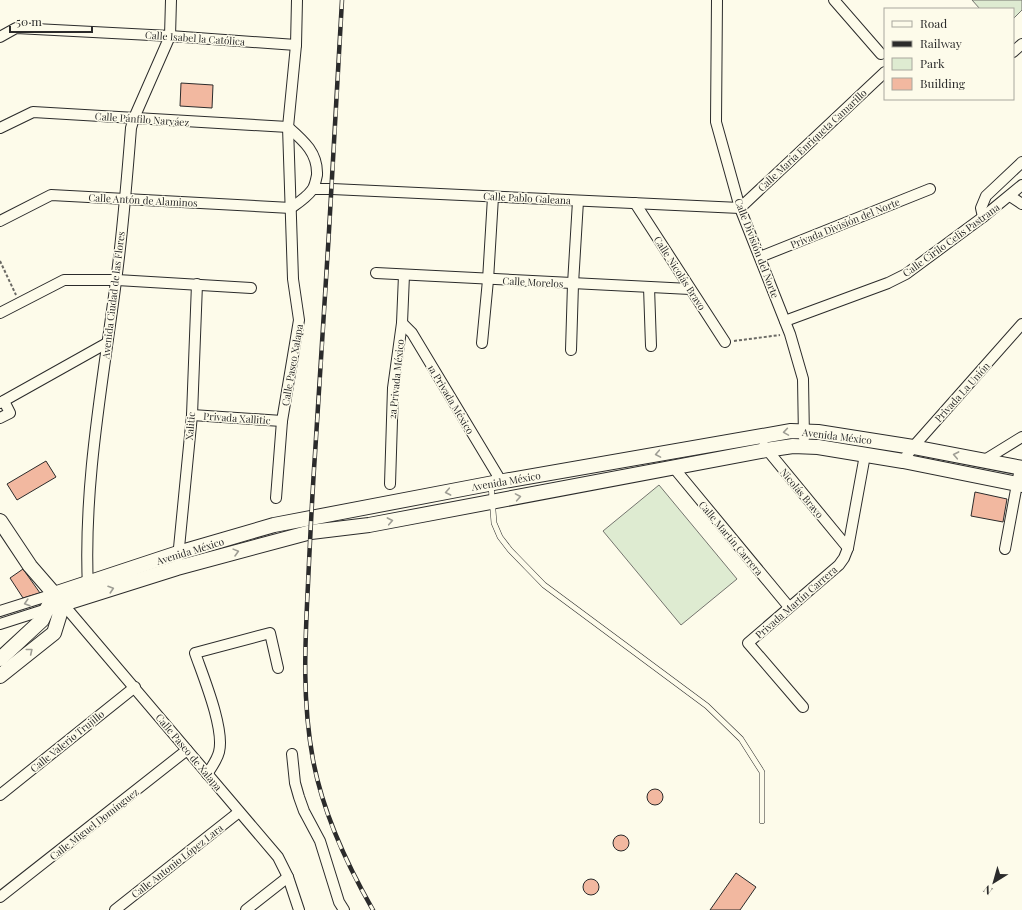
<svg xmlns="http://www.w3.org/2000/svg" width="1022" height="910" font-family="'Playfair Display',serif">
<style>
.green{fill:#deebd1;stroke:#74746e}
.building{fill:#f2b8a0;stroke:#2b2b2b}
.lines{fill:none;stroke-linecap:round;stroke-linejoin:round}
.lane-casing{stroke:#2b2b2b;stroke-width:6}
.street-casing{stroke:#2b2b2b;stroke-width:12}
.secondary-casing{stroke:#2b2b2b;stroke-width:16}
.path{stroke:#6a6964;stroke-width:2;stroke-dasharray:3 2;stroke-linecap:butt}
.lane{stroke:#fdfbea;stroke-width:5}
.street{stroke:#fdfbea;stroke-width:10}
.secondary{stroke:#fdfbea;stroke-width:14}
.rail-casing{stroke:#2b2b2b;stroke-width:4.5}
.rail{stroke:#fdfbea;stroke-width:3;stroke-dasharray:9;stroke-linecap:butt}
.oneway{stroke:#9e9d94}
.labels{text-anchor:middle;stroke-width:3;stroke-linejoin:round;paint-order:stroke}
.street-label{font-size:10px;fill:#2b2b2b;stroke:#fdfbea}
</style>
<rect width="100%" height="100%" fill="#fdfbea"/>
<!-- green -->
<g class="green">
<path d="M972,0h50v10l-9,9v-10h-33z"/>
<path d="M659,485l78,94 -56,46 -78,-94z"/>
</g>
<!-- building -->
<g class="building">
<path d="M181,83l32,2 -1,23 -32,-2z"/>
<path d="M46,461l10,16 -39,23 -10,-16z"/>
<path d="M975,492l32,7 -4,23 -32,-6z"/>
<path d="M23,569l17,24 -17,5 -13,-20z"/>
<circle cx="655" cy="797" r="8"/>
<circle cx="621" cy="843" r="8"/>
<path d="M736,873l20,14 -16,23h-30z"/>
<circle cx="591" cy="887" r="8"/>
</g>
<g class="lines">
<defs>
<path id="lane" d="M491,485l3,38 6,14 10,13 34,35 163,121 34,33 21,33v49"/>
<g id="street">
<path d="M717,0l-1,122 24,86 50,126 13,45 1,59"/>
<path d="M834,0l47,54"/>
<path d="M0,37l16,-9 154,8 126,9"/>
<path d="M1013,52l9,-8"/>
<path d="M0,128l33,-16 255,15c16,14 30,26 29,48 -1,5 -2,11 -5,15 -5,7 -14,13 -21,18l-240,-13 -51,26"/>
<path d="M313,189h19l408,19 145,-136"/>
<path d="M1010,196l12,8"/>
<path d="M635,203l90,139"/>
<path d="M983,217l-2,-9 5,-12 36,-34"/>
<path d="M760,257l170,-68"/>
<path d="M376,273l314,16"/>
<path d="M649,287l2,59"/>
<path d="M0,313l64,-33h53l134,8"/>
<path d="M785,321l103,-38 18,-9 77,-57 39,-32"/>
<path d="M402,323l10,10 86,143"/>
<path d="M482,343l6,-63 5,-83"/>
<path d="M571,350l2,-66 5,-83"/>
<path d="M0,403l107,-60"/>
<path d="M192,415l90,6"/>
<path d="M0,418l10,-5 -6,-12"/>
<path d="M764,446l84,102"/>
<path d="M903,461l10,-14 109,-123"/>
<path d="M983,461l39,-24"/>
<path d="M674,468l115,139"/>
<path d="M390,484l3,-96 9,-65 2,-48"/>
<path d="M276,498l6,-77 17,-101 -6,-41 -5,-152 8,-82 1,-45"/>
<path d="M1005,549l15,-81"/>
<path d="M178,558l14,-143 5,-131"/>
<path d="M88,588c-5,-103 15,-206 28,-307 7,-51 11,-102 15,-153l3,-10 36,-82 1,-36"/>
<path d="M63,604l215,253 10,20 11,33"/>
<path d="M0,611l54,-17"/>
<path d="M0,624l47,-15"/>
<path d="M803,707l-55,-64 91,-78 5,-7 4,-10 17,-93"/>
<path d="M292,754l3,29 4,14 5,14 16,30 19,61 5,8"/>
<path d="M207,774c5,-7 10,-14 12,-22 6,-23 -16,-76 -24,-99l75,-20 8,35"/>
<path d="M0,795l135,-108"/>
<path d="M0,897l187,-147"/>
<path d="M115,910l124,-98"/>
<path d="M246,910l42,-33"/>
</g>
<g id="secondary">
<path d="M0,521l30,45 33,38 -9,29 -54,43"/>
<path d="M47,609l130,-41 134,-36 58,-7 397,-75 27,-4 25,1 85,14 119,24"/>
<path d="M0,659l42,-39 12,-26 124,-41 96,-28 230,-44 287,-50 27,1 95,15 109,21"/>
</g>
</defs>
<!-- lane casing -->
<use href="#lane" class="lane-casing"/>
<!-- street casing -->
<use href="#street" class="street-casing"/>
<!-- secondary casing -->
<use href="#secondary" class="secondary-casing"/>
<!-- path -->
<g class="path">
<path d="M0,261l16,34"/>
<path d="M734,341l46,-6"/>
</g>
<!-- lane -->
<use href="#lane" class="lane"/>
<!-- street -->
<use href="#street" class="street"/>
<!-- secondary -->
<use href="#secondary" class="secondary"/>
<defs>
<path id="rail" d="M342,0c-8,151 -17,303 -27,454 -3,43 -5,87 -7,130 -3,60 -6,116 5,176 10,53 33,103 60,150"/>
</defs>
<!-- rail casing -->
<use href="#rail" class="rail-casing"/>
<!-- rail -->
<use href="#rail" class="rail"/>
</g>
<!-- one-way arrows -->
<defs><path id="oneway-chevron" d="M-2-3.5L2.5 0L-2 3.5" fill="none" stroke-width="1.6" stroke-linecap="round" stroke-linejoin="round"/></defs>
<g class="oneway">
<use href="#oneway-chevron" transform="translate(786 432) rotate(171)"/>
<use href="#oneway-chevron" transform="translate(658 454) rotate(170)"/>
<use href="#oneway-chevron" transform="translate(956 455) rotate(-169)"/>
<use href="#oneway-chevron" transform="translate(448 492) rotate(169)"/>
<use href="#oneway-chevron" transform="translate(518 497) rotate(-10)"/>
<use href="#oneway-chevron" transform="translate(390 521) rotate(-11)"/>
<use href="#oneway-chevron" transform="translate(236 552) rotate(-15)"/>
<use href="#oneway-chevron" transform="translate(111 589) rotate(-18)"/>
<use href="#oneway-chevron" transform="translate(27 603) rotate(163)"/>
<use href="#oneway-chevron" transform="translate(30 651) rotate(-39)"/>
</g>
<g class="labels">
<!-- street labels -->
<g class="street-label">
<text transform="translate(195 38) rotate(4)" y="4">Calle Isabel la Católica</text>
<text transform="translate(142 119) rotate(4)" y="4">Calle Pánfilo Narváez</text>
<text transform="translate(812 140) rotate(-43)" y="4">Calle María Enriqueta Camarillo</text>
<text transform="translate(527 198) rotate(3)" y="4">Calle Pablo Galeana</text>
<text transform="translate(143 200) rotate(3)" y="4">Calle Antón de Alaminos</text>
<text transform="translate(845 223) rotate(-22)" y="4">Privada División del Norte</text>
<text transform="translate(951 240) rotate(-36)" y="4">Calle Cirilo Celis Pastrana</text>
<text transform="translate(757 248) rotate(69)" y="4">Calle División del Norte</text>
<text transform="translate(680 273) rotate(57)" y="4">Calle Nicolás Bravo</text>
<text transform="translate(533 282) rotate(3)" y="4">Calle Morelos</text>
<text transform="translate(113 295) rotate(-83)" y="4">Avenida Ciudad de las Flores</text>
<text transform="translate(292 365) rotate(-80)" y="4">Calle Paseo Xalapa</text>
<text transform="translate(396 379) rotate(-84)" y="4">2a Privada México</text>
<text transform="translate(962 392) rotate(-48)" y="4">Privada La Unión</text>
<text transform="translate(451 399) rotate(59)" y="4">1a Privada México</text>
<text transform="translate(237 418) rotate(4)" y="4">Privada Xallitic</text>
<text transform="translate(190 426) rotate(-85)" y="4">Xalitic</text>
<text transform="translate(837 436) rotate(7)" y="4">Avenida México</text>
<text transform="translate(506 481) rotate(-10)" y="4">Avenida México</text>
<text transform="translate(802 493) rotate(50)" y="4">Nicolás Bravo</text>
<text transform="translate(731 538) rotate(50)" y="4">Calle Martín Carrera</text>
<text transform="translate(190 551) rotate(-17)" y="4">Avenida México</text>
<text transform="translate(796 602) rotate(-41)" y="4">Privada Martín Carrera</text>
<text transform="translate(67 741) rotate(-39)" y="4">Calle Valerio Trujillo</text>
<text transform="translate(189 752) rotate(50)" y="4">Calle Paseo de Xalapa</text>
<text transform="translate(94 824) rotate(-38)" y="4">Calle Miguel Domínguez</text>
<text transform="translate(177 861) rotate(-38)" y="4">Calle Antonio López Lara</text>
</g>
</g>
<!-- legend -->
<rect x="884" y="8" width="130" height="92" fill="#fdfbea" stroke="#a9a89e"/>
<rect x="892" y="21" width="20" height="6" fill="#fdfbea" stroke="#a9a89e"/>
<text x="920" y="28" font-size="12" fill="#2b2b2b">Road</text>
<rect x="892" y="41" width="20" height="6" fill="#2b2b2b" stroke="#a9a89e"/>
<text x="920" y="48" font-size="12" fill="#2b2b2b">Railway</text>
<rect x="892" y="58" width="20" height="12" fill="#deebd1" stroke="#a9a89e"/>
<text x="920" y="68" font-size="12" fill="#2b2b2b">Park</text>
<rect x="892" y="78" width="20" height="12" fill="#f2b8a0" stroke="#a9a89e"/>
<text x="920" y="88" font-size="12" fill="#2b2b2b">Building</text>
<!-- north arrow -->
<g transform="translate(994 882) rotate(217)" stroke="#fdfbea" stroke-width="3" paint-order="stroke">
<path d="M0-3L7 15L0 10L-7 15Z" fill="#2b2b2b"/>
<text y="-6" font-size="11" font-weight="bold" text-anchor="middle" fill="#2b2b2b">N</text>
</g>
<!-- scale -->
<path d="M10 26v6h82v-6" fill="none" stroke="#2b2b2b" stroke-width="2"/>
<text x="16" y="26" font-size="12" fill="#2b2b2b" stroke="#fdfbea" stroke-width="3" paint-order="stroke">50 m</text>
</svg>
